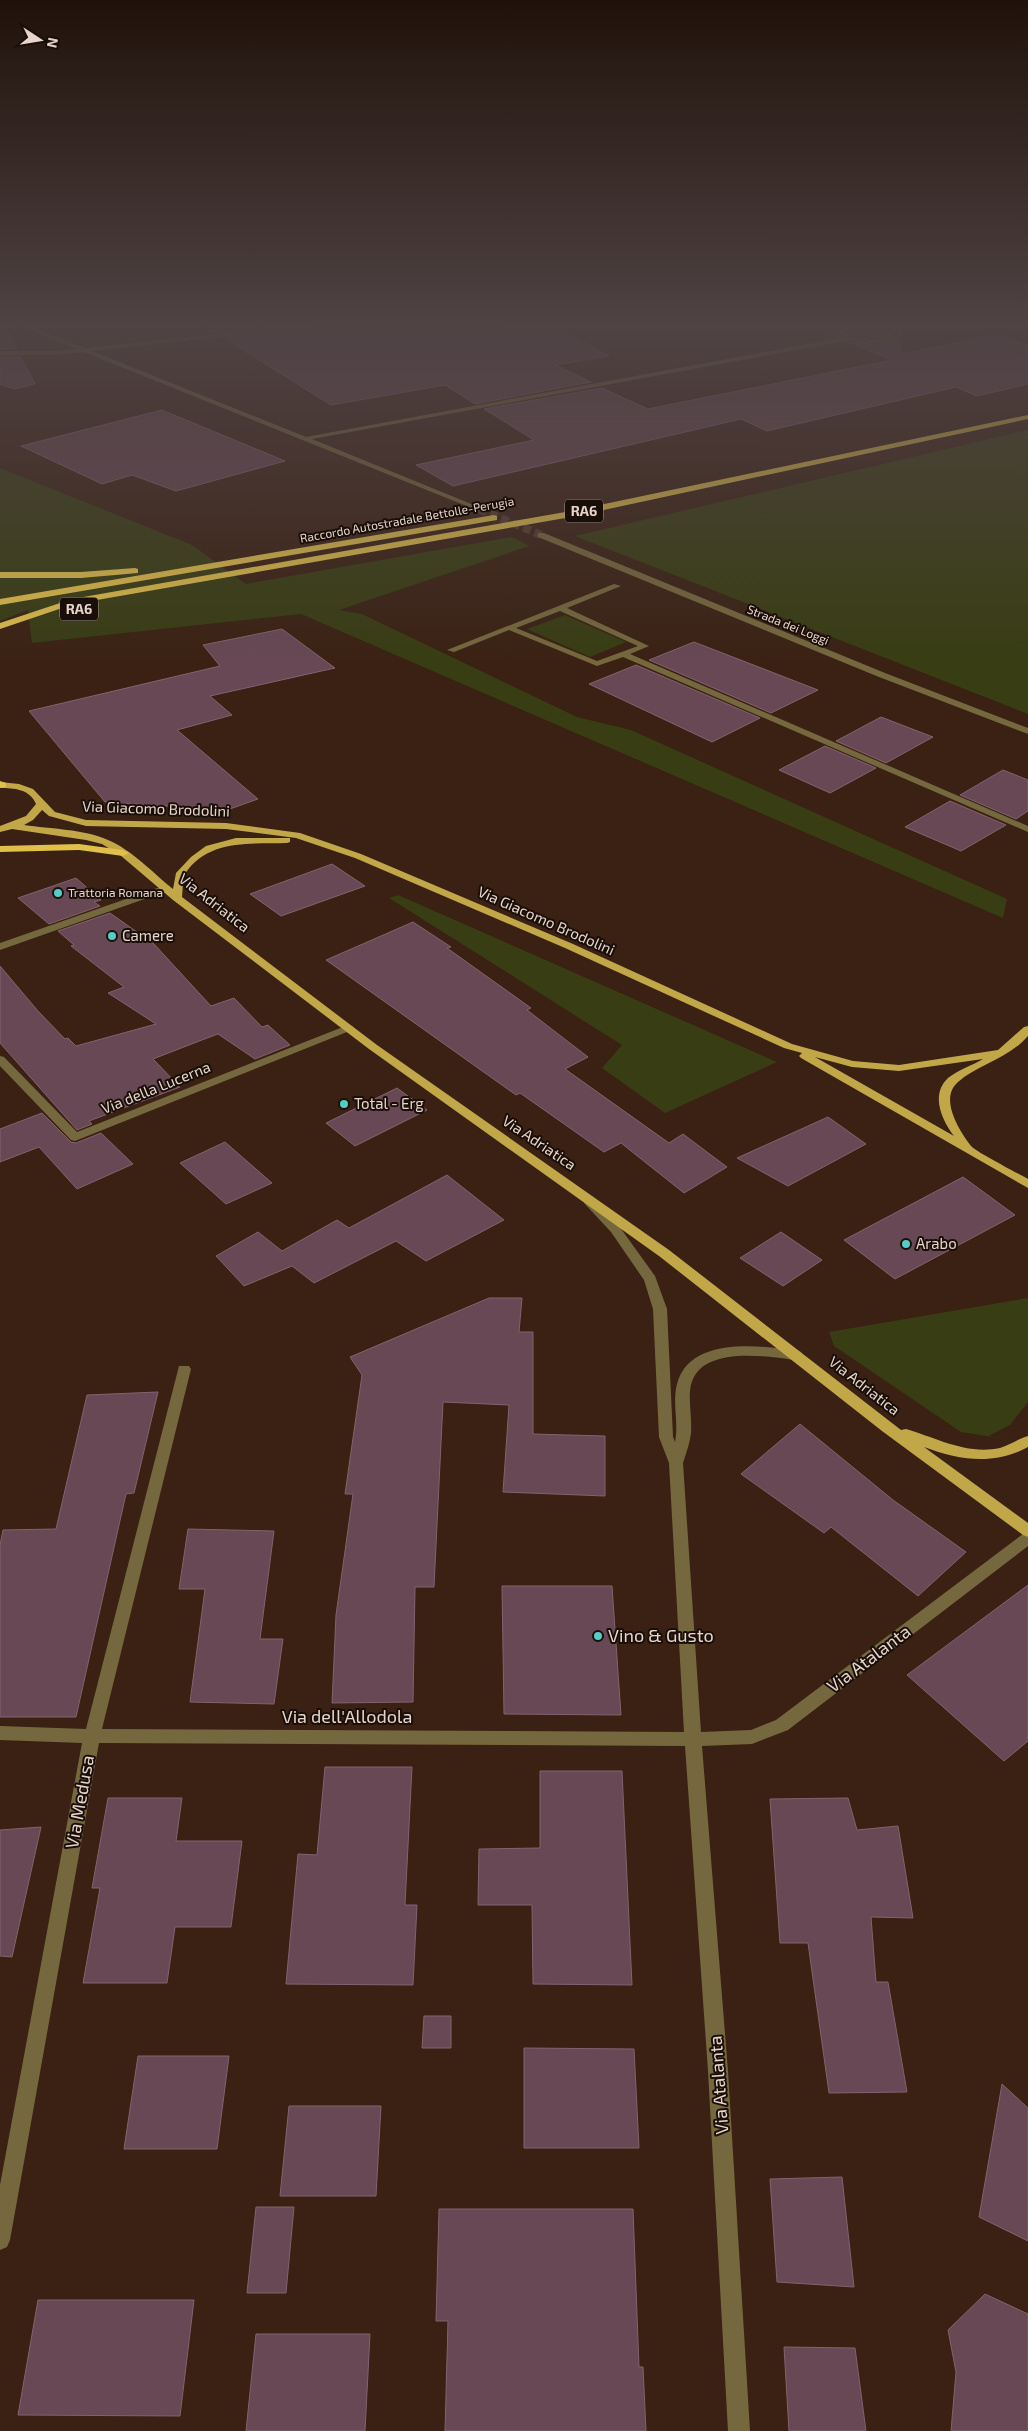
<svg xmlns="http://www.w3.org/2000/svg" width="1028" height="2431" font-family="'Exo 2',sans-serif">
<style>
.green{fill:#383d13}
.building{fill:#674854;stroke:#83626e}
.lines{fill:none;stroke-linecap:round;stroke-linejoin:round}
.minor-tunnel{stroke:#543c2f;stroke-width:8;stroke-dasharray:8 4;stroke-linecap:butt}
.minor{fill:#75683e;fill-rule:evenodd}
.major{fill:#c2a749;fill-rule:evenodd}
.highway{fill:#e0c04b;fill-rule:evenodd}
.poi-dot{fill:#54cdc6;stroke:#190e08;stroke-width:2}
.labels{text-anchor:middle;stroke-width:4;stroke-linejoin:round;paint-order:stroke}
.far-street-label{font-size:12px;fill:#e7d5cc;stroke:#190e08}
.far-poi-label{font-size:12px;fill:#e7d5cc;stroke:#190e08;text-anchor:start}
.shield{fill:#190e08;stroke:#a99991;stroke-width:1}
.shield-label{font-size:14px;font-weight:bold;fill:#e7d5cc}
.street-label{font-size:15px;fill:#e7d5cc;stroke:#190e08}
.poi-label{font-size:15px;fill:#e7d5cc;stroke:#190e08;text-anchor:start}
.near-poi-label{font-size:18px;fill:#e7d5cc;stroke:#190e08;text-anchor:start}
.near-street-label{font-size:18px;fill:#e7d5cc;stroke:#190e08}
</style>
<rect width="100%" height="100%" fill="#3a2113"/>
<!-- green -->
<g class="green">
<path d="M1028,430v284l-453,-178z"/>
<path d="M0,468l192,77 54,39 266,-47 17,9 -190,64 23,4 215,103 54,13 376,169 -4,19 -702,-304 -269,29 -4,-33 -28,11z"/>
<path d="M565,615l61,27 -36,15 -63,-28z"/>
<path d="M398,895l379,167 -112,51 -63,-45 20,-23 -233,-147z"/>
<path d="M1028,1298v104l-18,23 -21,11 29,5 -57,-9 -127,-86 -5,-14z"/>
</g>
<!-- building -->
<g class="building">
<path d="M0,323h4l13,26h-17z"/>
<path d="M200,323h99l-85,9z"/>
<path d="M344,323h203l62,33 -54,9 36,17 -116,22 -30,-19 -114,20 -107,-67z"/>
<path d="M805,323h44l-10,7 -1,3 3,3 -5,1z"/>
<path d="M862,328l25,2 7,3 -7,4h-15l-24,-6z"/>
<path d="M997,335l31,11v38l-51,12 -21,-9 -189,44 -26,-12 -288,67 -37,-21 118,-25 -50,-31 118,-21 46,21 244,-49 -43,-18 30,3 20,-5 2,14z"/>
<path d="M0,357h21l14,27 -21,5 -14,-5z"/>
<path d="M162,410l123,51 -109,30 -44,-16 -30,9 -81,-38z"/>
<path d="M282,629l53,39 -125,28 22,19 -55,15 81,69 -31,11 -122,-8 -76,-91 191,-45 -17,-21z"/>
<path d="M694,642l124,48 -47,23 -122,-53z"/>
<path d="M636,665l124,53 -48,24 -123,-58z"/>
<path d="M881,717l52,20 -47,26 -50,-22z"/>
<path d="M825,746l51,22 -46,25 -51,-23z"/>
<path d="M1003,770l25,10v31l-12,8 -56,-24z"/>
<path d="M950,801l56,24 -45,26 -56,-24z"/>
<path d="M332,864l33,22 -84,30 -31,-22z"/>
<path d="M76,878l25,22 -7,2 6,4 -51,18 -31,-26z"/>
<path d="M110,913l44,31 57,62 23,-8 28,29 6,-2 22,20 -35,14 -37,-25 -16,6 -49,19 27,28 -91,34 3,3 -15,6 -77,-87v-77l38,45 27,28 3,-1 8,8 80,-22 -48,-31 16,-6 -53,-41 3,-1 -16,-14z"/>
<path d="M413,922l38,25 -4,1 84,60 -4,2 61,47 -23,12 104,74 14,-9 44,33 -43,26 -63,-50 -17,9 -84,-59 -4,2 -190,-135z"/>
<path d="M397,1088l30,22 -72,36 -29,-23z"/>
<path d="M42,1113l29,29 5,1 25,-10 32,31 -56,25 -38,-42 -39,15v-33z"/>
<path d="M828,1117l38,27 -78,42 -51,-28z"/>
<path d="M225,1142l47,41 -46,21 -46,-41z"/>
<path d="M447,1175l57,45 -78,41 -30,-20 -82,42 -22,-17 -48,20 -28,-30 42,-24 24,19 55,-31 12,8z"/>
<path d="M963,1177l52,38 -120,64 -51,-39z"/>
<path d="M781,1232l41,28 -39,26 -43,-28z"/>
<path d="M489,1298h33l-3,34h14v102l72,2v60l-102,-4 6,-87 -66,-3 -9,185h-19l-2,115 -81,1 4,-88 17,-121h-8l17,-119 -12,-18z"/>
<path d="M158,1392l-24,101 -8,1 -50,223h-76v-172l3,-15 53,-1 31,-134z"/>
<path d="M800,1424l93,76 73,52 -48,44 -87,-69 -7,6 -83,-59z"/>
<path d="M188,1529l86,2 -14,108h23l-9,65 -84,-2 15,-113h-26z"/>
<path d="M1028,1585v156l-24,20 -97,-86z"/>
<path d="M502,1586h110l9,129 -117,-1z"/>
<path d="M325,1767h87l-7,138h12l-4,80 -127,-1 12,-130 19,1z"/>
<path d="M540,1771h82l10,214 -99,-1 -1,-79h-54l1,-56 61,-1z"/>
<path d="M108,1798h74l-6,43h66l-11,86h-56l-8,56h-84l17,-95h-8z"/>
<path d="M848,1798l9,32 41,-4 15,92 -42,-1 5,65h12l19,110 -78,1 -21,-150h-28l-10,-144z"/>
<path d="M41,1827l-29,130 -12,-1v-126z"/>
<path d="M424,2016h27v32h-29z"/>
<path d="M524,2048l110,1 5,99h-115z"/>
<path d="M138,2056h91l-12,93h-93z"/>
<path d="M1002,2084l26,24v133l-49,-24z"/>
<path d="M289,2106h92l-5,90h-96z"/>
<path d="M842,2177l12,110 -77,-5 -7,-103z"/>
<path d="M256,2207h38l-8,86h-39z"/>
<path d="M439,2209h194l6,158h4l3,64h-201l3,-110h-12z"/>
<path d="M985,2294l43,20v117h-77l5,-59 -8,-42z"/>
<path d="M38,2300h156l-14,116 -162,-1z"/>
<path d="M256,2334h114l-5,97h-119z"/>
<path d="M784,2347l71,1 11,83h-77z"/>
</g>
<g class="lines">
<!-- minor-tunnel -->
<path class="minor-tunnel" d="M479,509l62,26"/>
<!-- minor -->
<g class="minor">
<path d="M12,323h9l65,25 234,-25h22l-250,28 214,86 540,-100 -6,-4v-2c14,-15 49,-10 64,2 -11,14 -37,11 -53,7l-539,99 169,69v2l-2,1 -395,-159 -29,3h-55v-4h55l22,-2zM862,326l25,2 11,5c-9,11 -42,6 -53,-1l4,-4z"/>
<path d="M538,533h6l341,140 143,55v6l-149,-57 -341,-140z"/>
<path d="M614,584l7,2 -54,22 82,38 -19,8 398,172v6l-405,-175 -26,9 -88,-36 -55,22 -7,-2zM560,611l78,35 -41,15 -81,-33z"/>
<path d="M166,885l4,1v4l-170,60v-7z"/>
<path d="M348,1025l4,1 2,2 -2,2 -277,111 -4,-1 -71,-74v-10l4,1 73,75z"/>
<path d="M590,1199l4,1 25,26 36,50 12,33 6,128 2,5c4,-19 -3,-39 2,-58 13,-48 82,-38 119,-34l5,2 2,3 -2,3 -5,2c-31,-4 -102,-16 -106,31 -1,14 2,28 1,42 -1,10 -5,20 -8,30l18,269 50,-2 25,-10 247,-186 5,-2v14l-240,184 -36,14 -50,2 26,325 22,360h-22l-20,-360 -23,-325 -586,-3 -89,497 -3,7 -7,3v-65l82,-442 -82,-3v-14l86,3 93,-363h10l2,3 -89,360 582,3 -15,-269 -10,-26 -6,-128 -9,-29 -33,-48 -27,-29z"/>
</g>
<!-- major -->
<path class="major" d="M0,782l19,2 14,5 22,23 31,8 140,3 74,10 61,21 212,90 219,100 61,17 46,4 99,-15 26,-23 4,-1v10c-20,23 -49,28 -70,46 -20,17 3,51 13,64 4,5 48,28 57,33v9l-227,-130 -2,-2 3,-3 -18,-5 -219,-100 -210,-90 -59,-20 -70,-9 -140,-3 -37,-10 -7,-6 -9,10 -9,5c27,4 59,4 84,15 24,10 45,33 65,49l3,-16 15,-16 15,-11 30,-8h54v4l-3,1c-36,1 -80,-4 -102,31 -3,6 -2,17 -3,23l195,148 292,205 232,180 5,-1c31,9 60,26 94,19 10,-3 18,-9 28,-12v11c-34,19 -69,13 -104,0l104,76v14l-5,-2 -141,-104 -223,-175 -290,-207 -196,-149 -53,-45 -18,-11 -16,-4 -74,-11 -12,3v-6l26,-10 10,-12c-6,-15 -22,-16 -36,-16zM815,1057l37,10 47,4 84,-12c-10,6 -25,11 -35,19 -18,17 -6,42 6,58z"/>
<!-- highway -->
<g class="highway">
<path d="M1028,415v4l-457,98 -497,87 -74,25v-6l72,-24 499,-88z"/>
<path d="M494,515l3,1v4l-497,85v-6z"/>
<path d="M135,568l3,1v4l-57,5h-81v-6h81z"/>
<path d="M0,781l6,2v4l-6,1z"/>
<path d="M79,844l44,6 6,3 -6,3 -44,-6 -79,2v-6z"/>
</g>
</g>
<!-- sky -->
<linearGradient id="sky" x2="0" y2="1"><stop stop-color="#20120a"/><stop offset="0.49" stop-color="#4f4344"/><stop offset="1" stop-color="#4f4344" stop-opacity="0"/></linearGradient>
<rect width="1028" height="664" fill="url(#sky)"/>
<!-- markers -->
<g class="poi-dot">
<circle cx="58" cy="893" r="5"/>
<circle cx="112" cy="936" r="5"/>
<circle cx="344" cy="1104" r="5"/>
<circle cx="906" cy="1244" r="5"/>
<circle cx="598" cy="1636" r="5"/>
</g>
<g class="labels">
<!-- far-street labels -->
<g class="far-street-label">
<text transform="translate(407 520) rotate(-10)" y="4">Raccordo Autostradale Bettolle-Perugia</text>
<text transform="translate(788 625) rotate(22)" y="4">Strada dei Loggi</text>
</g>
<!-- far-poi labels -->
<g class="far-poi-label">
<text x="68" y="897">Trattoria Romana</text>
</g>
<!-- shield labels -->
<g class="shield">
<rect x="565" y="499.5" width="38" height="23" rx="4"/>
<rect x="60" y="597.5" width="38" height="23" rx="4"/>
</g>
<g class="shield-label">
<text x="584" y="516">RA6</text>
<text x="79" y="614">RA6</text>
</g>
<!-- street labels -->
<g class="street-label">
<text transform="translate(156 809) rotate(2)" y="5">Via Giacomo Brodolini</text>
<text transform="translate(214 903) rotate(38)" y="5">Via Adriatica</text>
<text transform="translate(546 921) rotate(24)" y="5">Via Giacomo Brodolini</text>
<text transform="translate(156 1088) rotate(-22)" y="5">Via della Lucerna</text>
<text transform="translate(539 1143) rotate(34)" y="5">Via Adriatica</text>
<text transform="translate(864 1386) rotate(38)" y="5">Via Adriatica</text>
</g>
<!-- poi labels -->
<g class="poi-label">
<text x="122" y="941">Camere</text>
<text x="354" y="1109">Total - Erg</text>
<text x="916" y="1249">Arabo</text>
</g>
<!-- near-poi labels -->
<g class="near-poi-label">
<text x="608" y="1642">Vino &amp; Gusto</text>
</g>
<!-- near-street labels -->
<g class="near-street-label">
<text transform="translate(869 1659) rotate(-37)" y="6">Via Atalanta</text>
<text x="347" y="1723">Via dell'Allodola</text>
<text transform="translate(80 1802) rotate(-80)" y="6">Via Medusa</text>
<text transform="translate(719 2085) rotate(-94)" y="6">Via Atalanta</text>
</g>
</g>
<!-- north arrow -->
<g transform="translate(40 40) rotate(102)" stroke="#190e08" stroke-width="4" paint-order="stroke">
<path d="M0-4L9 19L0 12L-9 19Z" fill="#e7d5cc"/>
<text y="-8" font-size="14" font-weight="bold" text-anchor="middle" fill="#e7d5cc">N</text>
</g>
</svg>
